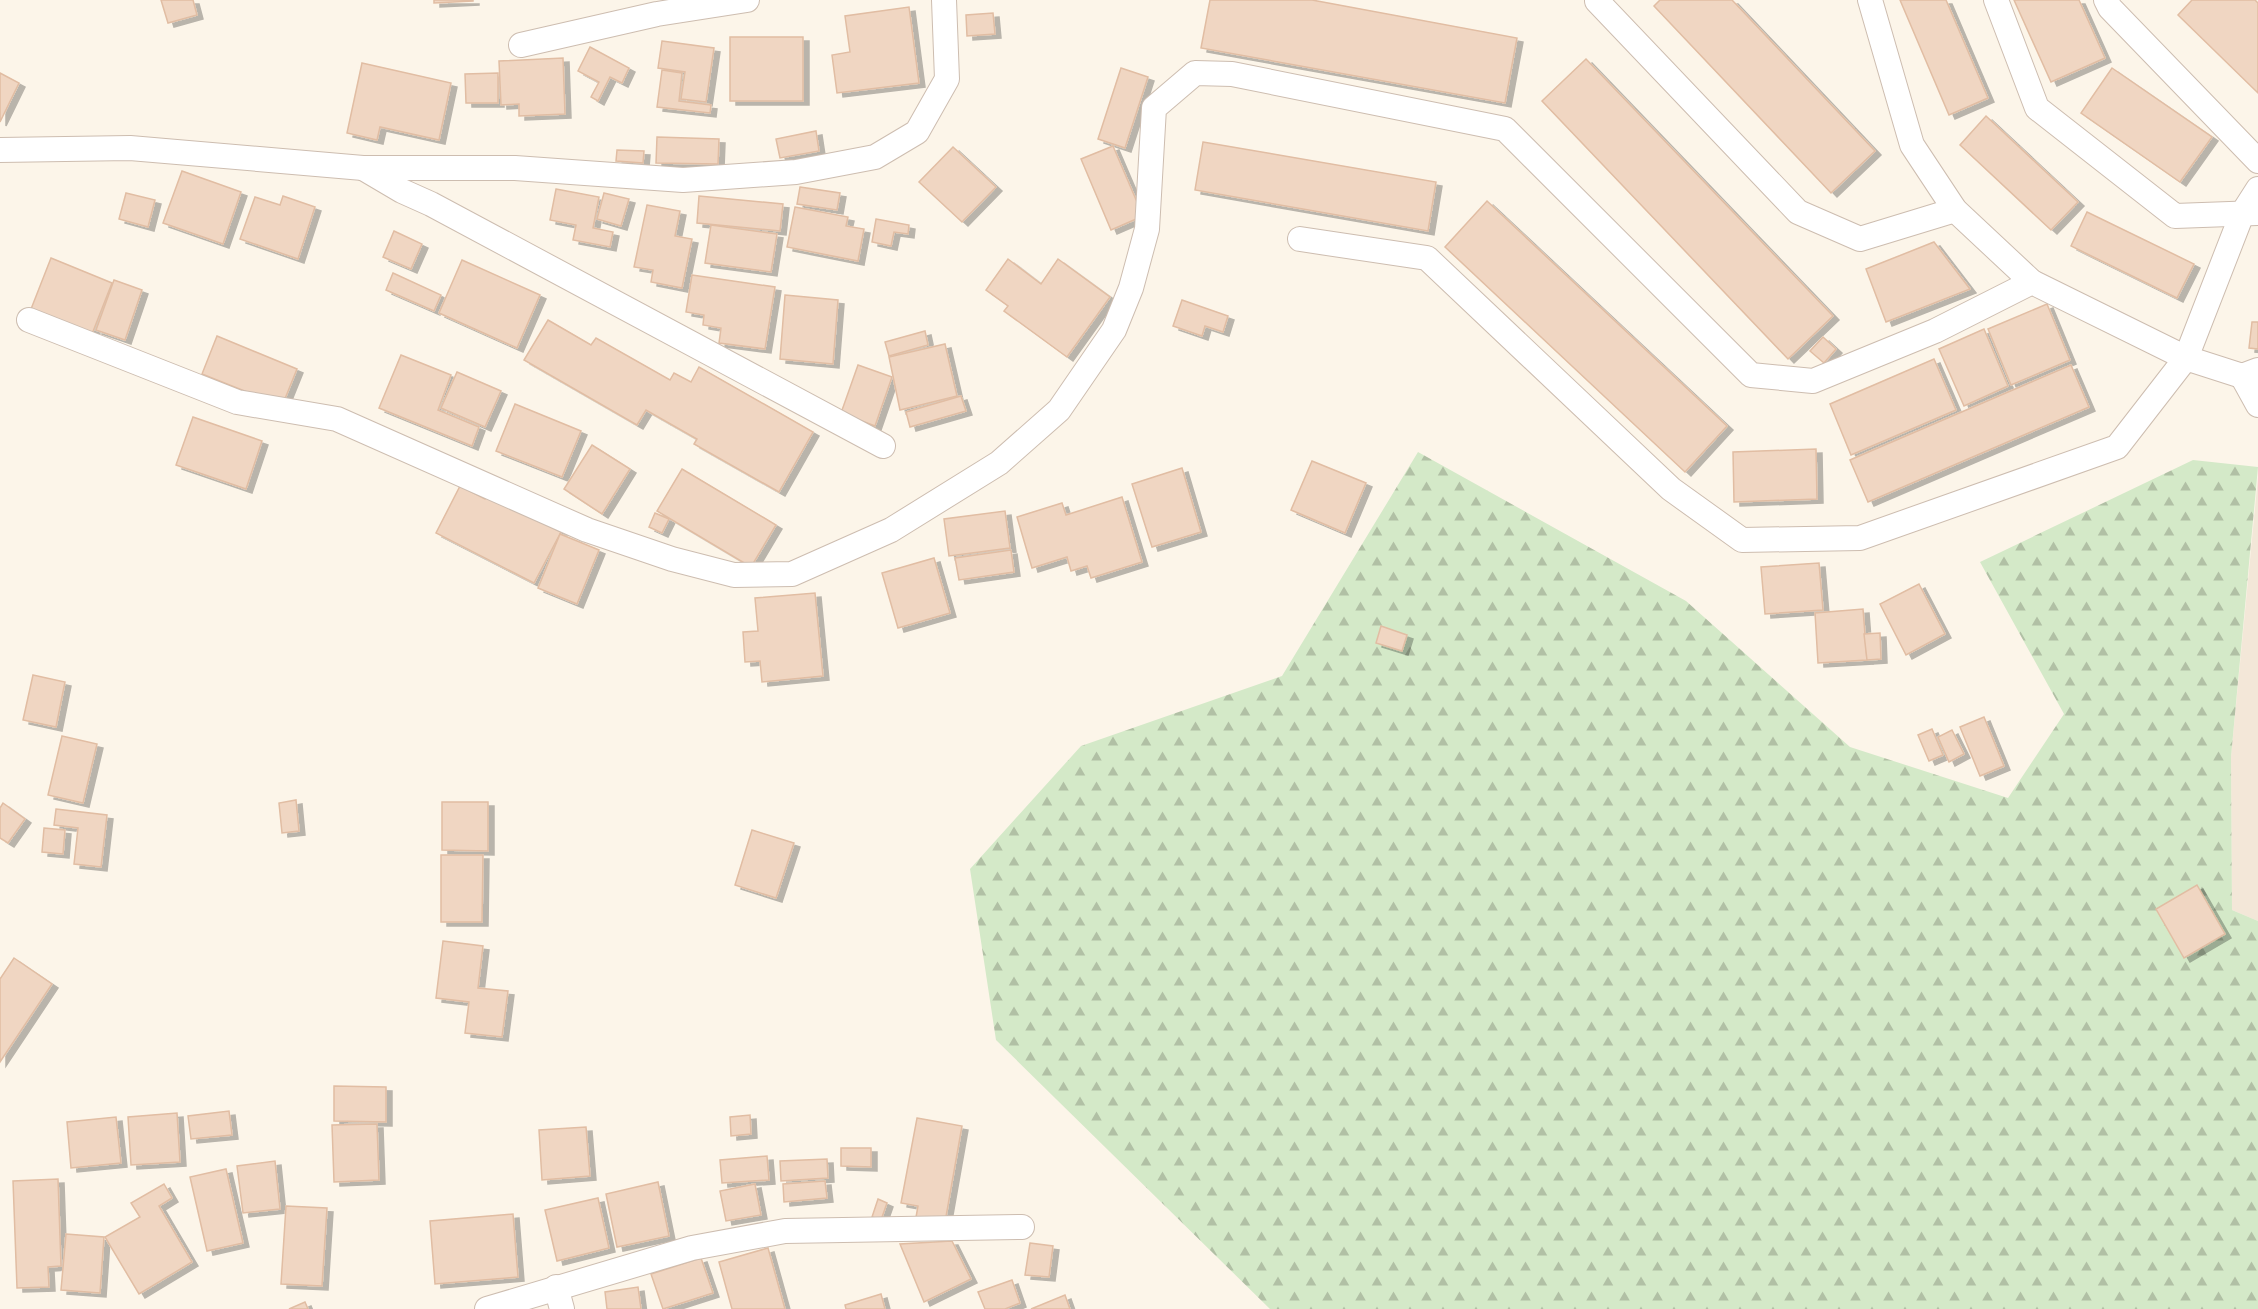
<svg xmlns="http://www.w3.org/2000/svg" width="2258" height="1309" font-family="'DejaVu Sans',sans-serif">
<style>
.residential{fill:#f3e7d8}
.forest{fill:url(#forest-firs)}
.building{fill:#f0d6c2;stroke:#e1bda3;stroke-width:1.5;filter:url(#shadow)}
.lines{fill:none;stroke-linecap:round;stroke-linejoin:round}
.street-casing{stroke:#cdbdb0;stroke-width:26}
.street{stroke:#fff;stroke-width:24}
</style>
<defs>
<pattern id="forest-firs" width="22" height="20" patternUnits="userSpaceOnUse" patternTransform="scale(1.5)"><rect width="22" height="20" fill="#d4e9c8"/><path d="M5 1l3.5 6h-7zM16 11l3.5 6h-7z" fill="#b1c0a5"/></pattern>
<filter id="shadow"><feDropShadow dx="6" dy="4" stdDeviation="0" flood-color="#0004"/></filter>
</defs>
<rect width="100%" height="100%" fill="#fcf5e9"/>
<!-- residential -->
<path class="residential" d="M2258,477v444l-26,-11 -1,-153z"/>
<!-- forest -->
<path class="forest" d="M1418,452l268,149 164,146 158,51 56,-84 -84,-152 213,-102 65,7 -27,290 1,153 26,11v388h-988l-274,-269 -26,-171 111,-123 201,-70z"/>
<!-- building -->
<g class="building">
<path d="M161,0h32l4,15 -29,8z"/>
<path d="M434,0h39v1l-39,2z"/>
<path d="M1210,0h102l205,38 -12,65 -304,-55z"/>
<path d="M1660,0h72l143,151 -44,42 -177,-187z"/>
<path d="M1900,0h46l42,98 -39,17z"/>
<path d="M2014,0h65l26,58 -54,24z"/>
<path d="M2192,0h63l3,3v90l-80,-78z"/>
<path d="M909,7l10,76 -82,10 -5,-38 18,-3 -5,-36z"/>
<path d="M993,13l2,21 -28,2 -1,-21z"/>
<rect x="730" y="37" width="73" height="64"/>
<path d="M662,41l52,7 -8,54 -25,-3 4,-27 -27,-4z"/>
<path d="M590,47l39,21 -7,15 -12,-6 -12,24 -7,-4 8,-15 -21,-11z"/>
<path d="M563,58l2,56 -46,2v-12l-18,1 -2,-44z"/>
<path d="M1586,59l247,257 -45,43 -246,-258z"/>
<path d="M362,63l89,20 -12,57 -59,-13 -3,13 -30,-7z"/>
<path d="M1121,68l27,9 -23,71 -27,-9z"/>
<path d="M2112,68l100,69 -32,45 -99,-69z"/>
<path d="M662,70l20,3 -3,28 32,4 -1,8 -53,-6z"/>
<path d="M0,73l19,10 -19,39z"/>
<path d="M498,73v30h-32l-1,-29z"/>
<path d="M1986,116l92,86 -27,28 -91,-85z"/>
<path d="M816,131l3,20 -39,7 -4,-19z"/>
<path d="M657,137l62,2 -1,25 -62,-1z"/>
<path d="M1203,142l233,40 -8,49 -233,-41z"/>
<path d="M1113,146l30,70 -32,14 -30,-71z"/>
<path d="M953,147l43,40 -34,35 -43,-40z"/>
<path d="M617,150l27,1 -1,12 -27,-2z"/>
<path d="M182,171l59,21 -18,52 -60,-21z"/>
<path d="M800,187l40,6 -3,17 -40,-6z"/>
<path d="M556,189l43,8 -6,31 20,4 -3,15 -37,-7 3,-15 -26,-5z"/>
<path d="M126,193l29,7 -7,27 -29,-8z"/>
<path d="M604,193l25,6 -8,27 -24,-7z"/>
<path d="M283,196l32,11 -17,52 -58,-20 15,-42 25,8z"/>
<path d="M699,196l84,8 -3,27 -83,-8z"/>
<path d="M1487,201l240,225 -42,46 -240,-225z"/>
<path d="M647,205l33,6 -5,25 17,3 -10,49 -31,-6 2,-12 -19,-3z"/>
<path d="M795,207l53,10 -2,9 18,3 -6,32 -71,-14z"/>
<path d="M2087,212l107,52 -17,34 -106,-52z"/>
<path d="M876,219l33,6 -1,9 -14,-2 -3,14 -19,-4z"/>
<path d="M711,225l66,9 -6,38 -66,-9z"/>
<path d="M394,231l28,13 -11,25 -28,-12z"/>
<path d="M1934,242l36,47 -84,33 -20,-53z"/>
<path d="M51,258l61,25 -20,51 -61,-25z"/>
<path d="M1008,259l33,25 17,-25 52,38 -43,60 -63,-46 4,-5 -22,-16z"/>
<path d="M462,260l78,35 -23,53 -78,-35z"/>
<path d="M393,273l48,22 -7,16 -48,-21z"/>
<path d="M692,275l83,12 -10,62 -46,-6 2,-15 -18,-3 1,-10 -18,-3z"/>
<path d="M114,280l28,10 -17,50 -29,-10z"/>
<path d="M785,295l53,5 -5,64 -53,-5z"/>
<path d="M1182,300l46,16 -5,16 -18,-6 -3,10 -29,-10z"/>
<path d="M2047,304l23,56 -59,25 -23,-56z"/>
<path d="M548,320l43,25 5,-7 74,42 4,-7 17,9 8,-15 114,65 -34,60 -85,-48 3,-5 -51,-29 -9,15 -113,-65z"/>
<path d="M2252,322h6v27l-9,-1z"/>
<path d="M1984,329l24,57 -44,20 -25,-57z"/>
<path d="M925,331l3,14 -39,11 -4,-14z"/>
<path d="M217,336l80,33 -15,37 -80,-32z"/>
<path d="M1823,337l13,12 -12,14 -14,-12z"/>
<path d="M945,344l12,52 -57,14 -11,-53z"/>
<path d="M401,355l50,20 -13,35 41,17 -7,19 -93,-38z"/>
<path d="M1934,359l22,51 -105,45 -21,-51z"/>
<path d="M858,365l34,12 -17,49 -34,-13z"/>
<path d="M2071,365l18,42 -221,95 -18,-42z"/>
<path d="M457,372l44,19 -16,36 -44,-19z"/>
<path d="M961,396l5,15 -56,16 -4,-15z"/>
<path d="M515,404l66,27 -19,46 -66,-26z"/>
<path d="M193,417l69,24 -16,48 -70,-24z"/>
<path d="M592,445l38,24 -28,45 -38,-25z"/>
<path d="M1816,449l1,50 -83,3 -1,-50z"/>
<path d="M1312,461l54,22 -21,50 -54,-23z"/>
<path d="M1182,468l19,64 -49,15 -20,-63z"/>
<path d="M682,469l94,56 -25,42 -94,-56z"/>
<path d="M460,486l25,13 2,-4 74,37 -27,51 -98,-50z"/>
<path d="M1122,497l20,65 -51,16 -4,-12 -16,5 -4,-14 -35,11 -15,-51 45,-14 4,12z"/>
<path d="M1005,511l5,37 -61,8 -5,-37z"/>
<path d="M655,513l14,6 -7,14 -13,-6z"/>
<path d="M560,534l39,16 -22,54 -39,-16z"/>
<path d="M1011,550l3,22 -55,8 -4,-22z"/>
<path d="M934,558l16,55 -52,15 -16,-55z"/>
<path d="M1819,563l4,47 -58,4 -4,-47z"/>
<path d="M1919,584l26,50 -39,21 -26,-51z"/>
<path d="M815,593l8,83 -61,6 -2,-21 -15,1 -2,-30 15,-1 -3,-33z"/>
<path d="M1863,609l4,51 -49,3 -3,-50z"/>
<path d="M1381,626l26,9 -5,16 -26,-8z"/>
<path d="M1880,633l1,26 -14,1 -3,-26z"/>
<path d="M33,675l32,7 -9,45 -33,-7z"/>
<path d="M1984,717l20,49 -24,10 -20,-49z"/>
<path d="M1932,729l11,26 -14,6 -11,-26z"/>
<path d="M1952,730l12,24 -15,8 -11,-25z"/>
<path d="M62,736l35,8 -14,59 -35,-8z"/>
<path d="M296,800l3,31 -17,2 -3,-30z"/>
<path d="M442,802h46v49l-46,-1z"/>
<path d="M3,803l22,16 -17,24 -8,-5v-30z"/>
<path d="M56,809l51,6 -6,52 -27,-3 4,-36 -24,-3z"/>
<path d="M44,828l21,2 -2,24 -21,-2z"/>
<path d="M752,830l42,13 -18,55 -41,-13z"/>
<path d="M441,855h42l-1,67h-41z"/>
<path d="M2197,885l28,49 -41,24 -28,-49z"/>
<path d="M443,941l40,5 -5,42 30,3 -6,46 -37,-4 4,-31 -33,-4z"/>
<path d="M14,958l38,26 -52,78v-83z"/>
<path d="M334,1086l52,1v35l-52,-1z"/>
<path d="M229,1111l3,24 -41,4 -3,-23z"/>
<path d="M177,1113l3,49 -49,3 -3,-48z"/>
<path d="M750,1115l1,19 -20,2 -1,-19z"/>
<path d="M116,1117l5,46 -50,5 -4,-46z"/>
<path d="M917,1118l45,8 -18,102 -29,-5 3,-17 -17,-3z"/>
<path d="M377,1124l2,56 -45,2 -2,-57z"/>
<path d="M586,1127l4,49 -48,4 -3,-50z"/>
<path d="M841,1148h30v19l-30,-1z"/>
<path d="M767,1156l2,24 -47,3 -2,-23z"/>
<path d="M827,1159l1,19 -47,3 -1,-20z"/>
<path d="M275,1161l5,48 -37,4 -6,-47z"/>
<path d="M226,1169l17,74 -36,8 -17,-74z"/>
<path d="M58,1179l3,87 -13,1 1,20 -32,1 -4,-107z"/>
<path d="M825,1181l2,17 -43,4 -1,-18z"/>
<path d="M658,1182l11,54 -52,11 -11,-53z"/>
<path d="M164,1184l8,14 -13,8 33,56 -53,32 -34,-57 35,-20 -9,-14z"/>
<path d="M755,1184l6,31 -35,6 -6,-30z"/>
<path d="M598,1198l11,50 -52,13 -12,-51z"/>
<path d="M878,1199l9,4 -6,17 -9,-3z"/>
<path d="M286,1206l41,2 -5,78 -41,-2z"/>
<path d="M513,1214l5,63 -83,7 -5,-63z"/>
<path d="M66,1234l38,3 -4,56 -39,-3z"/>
<path d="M952,1241l19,38 -47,23 -24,-58z"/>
<path d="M1030,1243l23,3 -4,31 -24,-2z"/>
<path d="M768,1248l17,61h-53l-13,-47z"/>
<path d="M701,1258l12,35 -50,16 -12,-35z"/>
<path d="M1012,1280l8,23 -15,6h-20l-7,-17z"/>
<path d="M638,1287l3,22h-34l-2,-17z"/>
<path d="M881,1294l4,15h-39l-1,-4z"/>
<path d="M1065,1295l5,14h-39z"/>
<path d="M305,1302l3,7h-19z"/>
</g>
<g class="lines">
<defs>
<g id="street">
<path d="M1870,0l42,145 43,65 77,72 154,76 56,-144 16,-25"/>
<path d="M1996,0l41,108 138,108 82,-3"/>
<path d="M2106,0l4,8 148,153"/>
<path d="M1597,1l201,211 62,27 95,-29"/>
<path d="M521,45l136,-31 90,-14"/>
<path d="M0,150l130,-2 233,20"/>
<path d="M1300,239l127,19 244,231 71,51 118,-2 257,-91 69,-89 56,18 16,-6"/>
<path d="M29,320l208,82 100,17 250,111 85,29 62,16 58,-1 99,-44 108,-67 60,-53 55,-80 17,-42 16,-59 7,-121 41,-35 37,1 273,55 246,246 62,6 122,-50 97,-49"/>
<path d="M2242,376l16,29"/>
<path d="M883,446l-452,-242 -29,-13 -39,-23h152l168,12 113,-8 79,-15 42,-25 30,-53 -3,-79"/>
<path d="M556,1287l6,22"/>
<path d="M487,1309l205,-61 93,-17 237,-4"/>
</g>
</defs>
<!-- street casing -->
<use href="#street" class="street-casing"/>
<!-- street -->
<use href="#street" class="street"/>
</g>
</svg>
